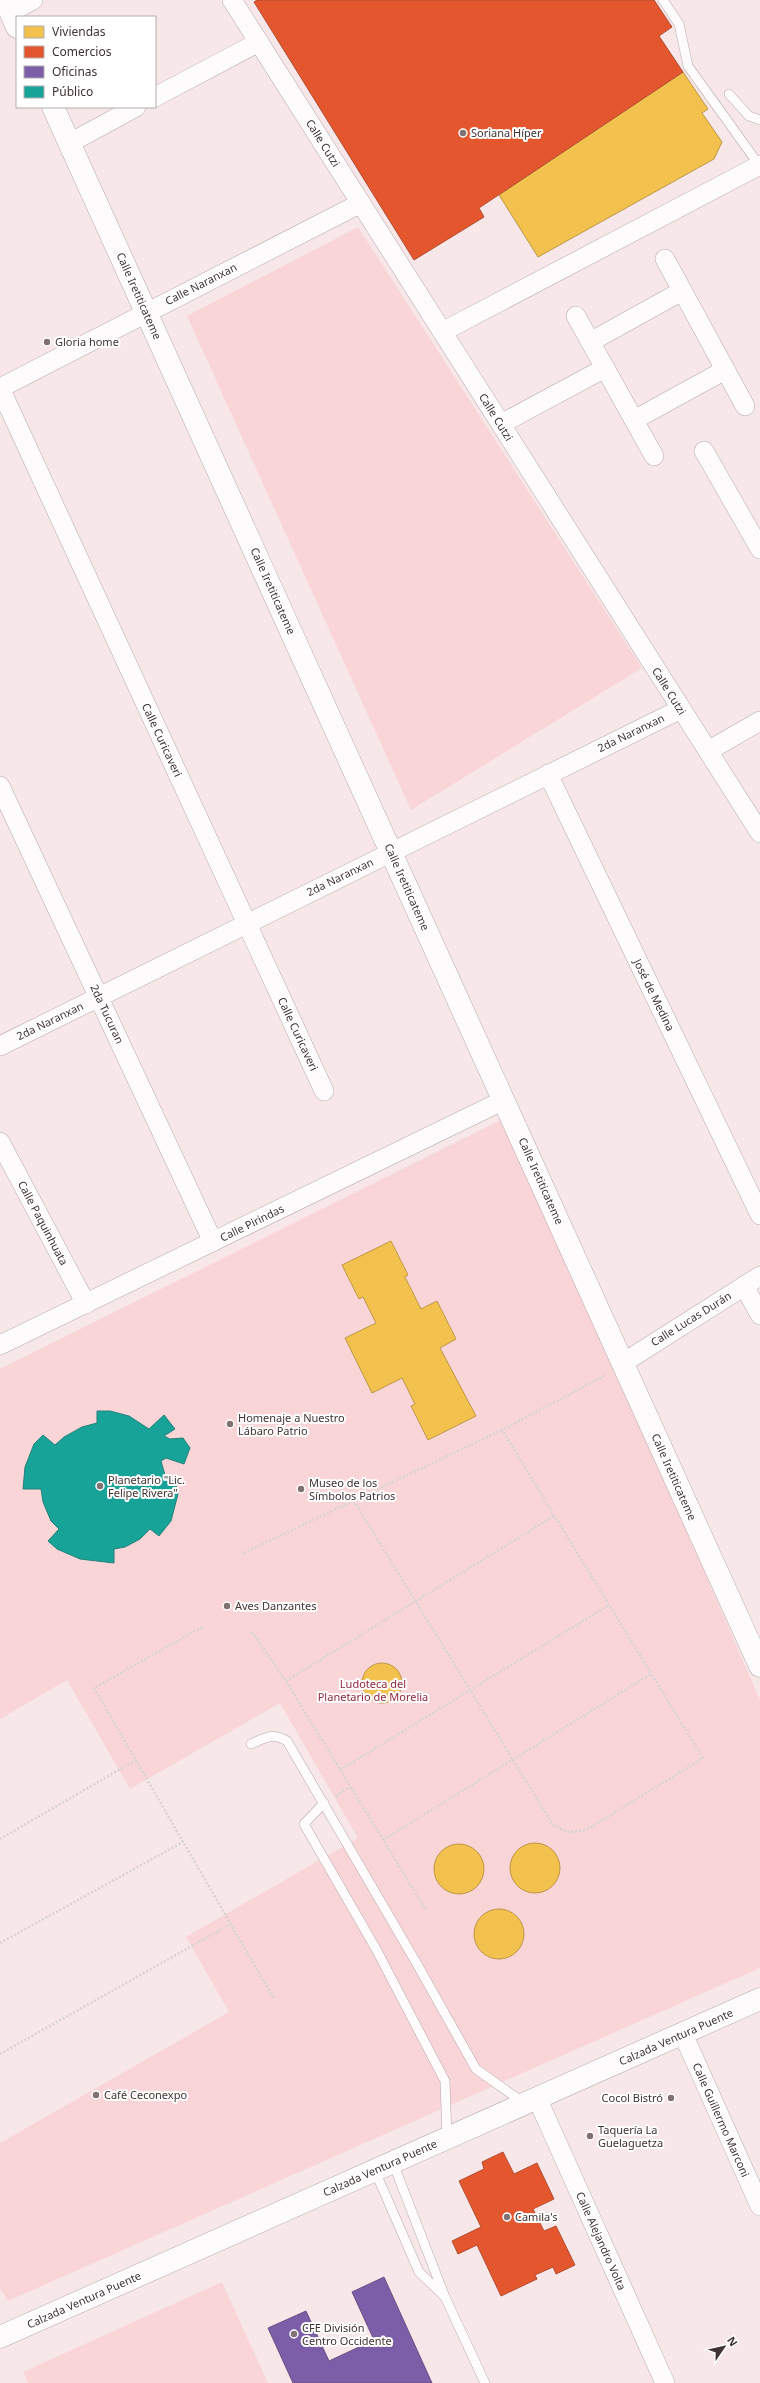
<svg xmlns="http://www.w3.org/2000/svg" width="760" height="2383" font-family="'Noto Sans',sans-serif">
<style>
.green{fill:#f9d5d8}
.homes{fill:#f2c14e;stroke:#bd9646}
.shops{fill:#e4572e;stroke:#b34c30}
.offices{fill:#7b5ea7;stroke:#6a5184}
.public{fill:#17a398;stroke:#24817a}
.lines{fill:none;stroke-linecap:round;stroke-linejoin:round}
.lane-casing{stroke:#b7aaab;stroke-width:10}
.street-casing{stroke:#b7aaab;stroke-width:20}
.secondary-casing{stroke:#b7aaab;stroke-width:23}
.path{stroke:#d8d3d4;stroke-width:2.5;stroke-dasharray:2 2;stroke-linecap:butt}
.lane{stroke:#fefbfc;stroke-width:9}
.street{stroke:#fefbfc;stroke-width:19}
.secondary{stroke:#fefbfc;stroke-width:22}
.poi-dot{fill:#817172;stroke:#fff;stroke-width:1.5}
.labels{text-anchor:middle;stroke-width:4;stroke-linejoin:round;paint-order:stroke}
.poi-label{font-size:11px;fill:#413233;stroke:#fff;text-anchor:start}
.street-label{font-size:11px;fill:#413233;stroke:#fff}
.park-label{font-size:11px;fill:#90273c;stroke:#fff}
</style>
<rect width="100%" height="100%" fill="#f7e7e8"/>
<!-- green -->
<g class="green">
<path d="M358,227l284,441 -231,142 -224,-494z"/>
<path d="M507,1117l253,583v268l-752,333 -8,-13v-145l229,-131 -43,-75 172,-99 -78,-135 -150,86 -63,-109 -67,39v-350z"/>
<path d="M222,2282l46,101h-240l-5,-11z"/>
</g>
<!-- homes -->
<g class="homes">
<path d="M683,72l25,37 -6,4 20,29 -8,17 -176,98 -39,-62z"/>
<path d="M391,1241l17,34 -3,2 16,32 16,-8 19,38 -16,9 36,68 -48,24 -17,-34 4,-2 -13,-26 -30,15 -27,-55 31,-15 -13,-26 -4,2 -17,-34z"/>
<circle cx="382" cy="1683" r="20"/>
<circle cx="535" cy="1868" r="25"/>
<circle cx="459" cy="1869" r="25"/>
<circle cx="499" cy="1934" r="25"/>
</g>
<!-- shops -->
<g class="shops">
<path d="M257,0h397l18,27 -13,9 24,36 -204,136 5,9 -70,43 -160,-258z"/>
<path d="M503,2152l11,22 23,-11 17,36 -21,10 11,22 12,-5 19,39 -19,9 -3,-7 -18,8 2,4 -36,17 -24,-51 -19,9 -6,-13 29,-14 -22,-46 25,-12 -2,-7z"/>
</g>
<!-- offices -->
<path class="offices" d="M384,2277l48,106h-139l-25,-55 38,-17 23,50 45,-21 -22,-48z"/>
<!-- public -->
<path class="public" d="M97,1411h13l19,5 20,13 15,-14 11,14 -11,7 6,3 13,-1 7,10 -6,16 -18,-6 -5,3 6,21 8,-2 3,14 -7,27 -12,15 -9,-7 -10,10 -15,8 -11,2v14l-34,-4 -23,-10 -9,-8 11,-12 -8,-8 -8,-19 -2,-13h-18l2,-22 9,-23 9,-9 12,10 9,-8 18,-10 15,-4z"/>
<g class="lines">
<defs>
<g id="lane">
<path d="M663,0l16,24 9,42 71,99"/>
<path d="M729,94l20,22 11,4"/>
<path d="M251,1744c14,-6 22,-12 36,-3l130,223 59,105 48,34"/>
<path d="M324,1803l-20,21 72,125 69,132 2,57"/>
<path d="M393,2163l52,134 40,86"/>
<path d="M375,2171l44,101 25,24"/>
</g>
<g id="street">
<path d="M232,0l528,833"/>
<path d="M11,12l22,-12"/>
<path d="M155,97l104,-55"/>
<path d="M70,143l66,-36"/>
<path d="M665,259l80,147"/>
<path d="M576,316l78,140"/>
<path d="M442,332l318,-167"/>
<path d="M590,342l92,-51"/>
<path d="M0,388l324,703"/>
<path d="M0,388l361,-185"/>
<path d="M634,420l91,-50"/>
<path d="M501,424l104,-56"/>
<path d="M704,451l56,98"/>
<path d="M708,751l52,-30"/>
<path d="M548,774l212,441"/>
<path d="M0,786l213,456"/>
<path d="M0,1046l681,-337"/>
<path d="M0,1142l86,162"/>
<path d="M744,1286l16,29"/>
<path d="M0,1345l504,-245"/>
<path d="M623,1363l137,-87"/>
<path d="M683,2034l77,172"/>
<path d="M537,2098l128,285"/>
</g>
<g id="secondary">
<path d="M5,0l12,27"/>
<path d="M53,107l707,1559"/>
<path d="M0,2337l760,-338"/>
</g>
</defs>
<!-- lane casing -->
<use href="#lane" class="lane-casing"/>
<!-- street casing -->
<use href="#street" class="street-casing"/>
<!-- secondary casing -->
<use href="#secondary" class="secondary-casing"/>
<!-- path -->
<g class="path">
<path d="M354,1501l199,324 15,7 18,-2 117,-72 -201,-328"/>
<path d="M244,1553l258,-123 104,-55"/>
<path d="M202,1627l-108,61 180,311"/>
<path d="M252,1632l34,49 140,229"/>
<path d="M286,1681l268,-165"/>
<path d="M340,1770l269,-165"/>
<path d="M336,1796l14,-9"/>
<path d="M0,1839l136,-79"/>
<path d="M383,1840l268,-166"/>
<path d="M0,1943l183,-101"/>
<path d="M0,2054l231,-130"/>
</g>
<!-- lane -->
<use href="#lane" class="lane"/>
<!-- street -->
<use href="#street" class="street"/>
<!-- secondary -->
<use href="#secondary" class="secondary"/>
</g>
<!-- markers -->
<g class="poi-dot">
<circle cx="463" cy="133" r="4"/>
<circle cx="47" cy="342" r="4"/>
<circle cx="230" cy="1424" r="4"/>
<circle cx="100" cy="1486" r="4"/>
<circle cx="301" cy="1489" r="4"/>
<circle cx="227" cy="1606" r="4"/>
<circle cx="96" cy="2095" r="4"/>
<circle cx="671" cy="2098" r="4"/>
<circle cx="590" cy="2136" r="4"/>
<circle cx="507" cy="2217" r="4"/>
<circle cx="294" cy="2334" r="4"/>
</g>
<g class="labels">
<!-- poi labels -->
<g class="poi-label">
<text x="471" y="137">Soriana Híper</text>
<text x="55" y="346">Gloria home</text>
<text x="238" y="1422">Homenaje a Nuestro<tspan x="238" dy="13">Lábaro Patrio</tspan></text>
<text x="108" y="1484">Planetario "Lic.<tspan x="108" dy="13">Felipe Rivera"</tspan></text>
<text x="309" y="1487">Museo de los<tspan x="309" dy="13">Símbolos Patrios</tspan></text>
<text x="235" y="1610">Aves Danzantes</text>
<text x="104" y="2099">Café Ceconexpo</text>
<text x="663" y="2102" text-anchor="end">Cocol Bistró</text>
<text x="598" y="2134">Taquería La<tspan x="598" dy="13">Guelaguetza</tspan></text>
<text x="515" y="2221">Camila's</text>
<text x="302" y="2332">CFE División<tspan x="302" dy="13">Centro Occidente</tspan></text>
</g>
<!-- street labels -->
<g class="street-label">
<text transform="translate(323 143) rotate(58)" y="4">Calle Cutzi</text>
<text transform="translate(201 284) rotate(-27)" y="4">Calle Naranxan</text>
<text transform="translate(139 296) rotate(66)" y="4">Calle Iretiticateme</text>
<text transform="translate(496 417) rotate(58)" y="4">Calle Cutzi</text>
<text transform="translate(273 591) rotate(66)" y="4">Calle Iretiticateme</text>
<text transform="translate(669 691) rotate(58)" y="4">Calle Cutzi</text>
<text transform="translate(631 733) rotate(-26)" y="4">2da Naranxan</text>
<text transform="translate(162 740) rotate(65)" y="4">Calle Curicaveri</text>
<text transform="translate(340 877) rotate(-26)" y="4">2da Naranxan</text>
<text transform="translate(407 887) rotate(66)" y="4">Calle Iretiticateme</text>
<text transform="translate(654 995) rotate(64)" y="4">José de Medina</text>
<text transform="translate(107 1014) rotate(65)" y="4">2da Tucuran</text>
<text transform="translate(50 1021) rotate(-26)" y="4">2da Naranxan</text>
<text transform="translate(298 1034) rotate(65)" y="4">Calle Curicaveri</text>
<text transform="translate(541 1181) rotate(66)" y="4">Calle Iretiticateme</text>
<text transform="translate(43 1223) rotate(62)" y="4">Calle Paquinhuata</text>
<text transform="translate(252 1223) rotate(-26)" y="4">Calle Pirindas</text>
<text transform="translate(691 1319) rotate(-32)" y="4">Calle Lucas Durán</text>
<text transform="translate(674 1477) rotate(66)" y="4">Calle Iretiticateme</text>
<text transform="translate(676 2037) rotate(-24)" y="4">Calzada Ventura Puente</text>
<text transform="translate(721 2120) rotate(66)" y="4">Calle Guillermo Marconi</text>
<text transform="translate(380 2168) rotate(-24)" y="4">Calzada Ventura Puente</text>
<text transform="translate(601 2241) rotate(66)" y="4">Calle Alejandro Volta</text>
<text transform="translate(84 2300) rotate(-24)" y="4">Calzada Ventura Puente</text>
</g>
<!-- park labels -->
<g class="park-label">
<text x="373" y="1688">Ludoteca del<tspan x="373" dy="13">Planetario de Morelia</tspan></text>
</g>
</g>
<!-- legend -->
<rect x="16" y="16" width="140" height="92" fill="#ffffff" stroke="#b3adad"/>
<rect x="24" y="26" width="20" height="12" fill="#f2c14e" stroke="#b3adad"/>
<text x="52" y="36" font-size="12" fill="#413233">Viviendas</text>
<rect x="24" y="46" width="20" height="12" fill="#e4572e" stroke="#b3adad"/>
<text x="52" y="56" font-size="12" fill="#413233">Comercios</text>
<rect x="24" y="66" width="20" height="12" fill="#7b5ea7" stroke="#b3adad"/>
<text x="52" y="76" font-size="12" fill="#413233">Oficinas</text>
<rect x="24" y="86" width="20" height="12" fill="#17a398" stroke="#b3adad"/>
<text x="52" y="96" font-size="12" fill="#413233">Público</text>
<!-- north arrow -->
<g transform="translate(724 2347) rotate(56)" stroke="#ffffff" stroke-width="3" paint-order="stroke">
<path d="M0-3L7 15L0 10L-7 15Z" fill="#413233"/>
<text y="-6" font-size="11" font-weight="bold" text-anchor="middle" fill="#413233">N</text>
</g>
</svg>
